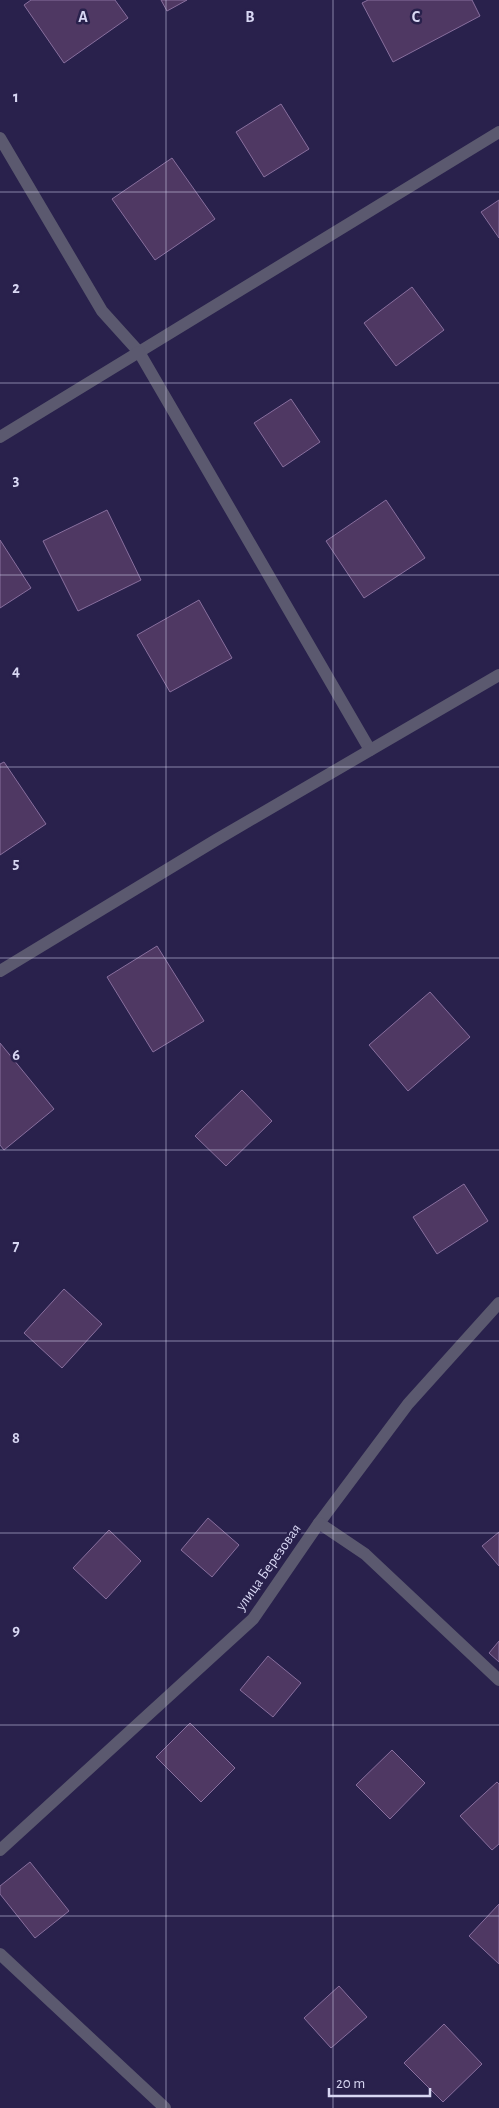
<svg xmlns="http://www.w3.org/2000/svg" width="499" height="2108" font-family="'Alegreya Sans',sans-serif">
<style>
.building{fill:#4f3863;stroke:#886f9e}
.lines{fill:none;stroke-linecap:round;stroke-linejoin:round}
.minor{stroke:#5b596f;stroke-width:12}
.grid{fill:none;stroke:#d8d7f3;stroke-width:1;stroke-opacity:0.55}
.labels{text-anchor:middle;stroke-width:5;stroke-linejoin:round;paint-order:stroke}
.street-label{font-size:15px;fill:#d8d7f3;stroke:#29214c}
.grid-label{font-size:16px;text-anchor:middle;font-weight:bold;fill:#d8d7f3;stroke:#29214c;stroke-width:5;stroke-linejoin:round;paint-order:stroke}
</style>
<rect width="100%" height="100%" fill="#29214c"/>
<!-- building -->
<g class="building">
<path d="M31,0h84l13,18 -64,45 -40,-58z"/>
<path d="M161,0h26l-20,11z"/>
<path d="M368,0h104l8,16 -87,46 -31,-59z"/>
<path d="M281,104l28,45 -45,28 -28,-45z"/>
<path d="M172,158l43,61 -60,41 -43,-61z"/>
<path d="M499,200v38l-18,-26z"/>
<path d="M412,287l32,43 -48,36 -32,-43z"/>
<path d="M291,399l29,43 -37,25 -29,-44z"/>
<path d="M386,500l39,58 -61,40 -38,-57z"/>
<path d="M107,510l34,70 -63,31 -35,-70z"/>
<path d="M0,540l31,48 -31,20z"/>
<path d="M199,600l33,58 -62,34 -33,-57z"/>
<path d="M4,762l42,62 -46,31v-91z"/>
<path d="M157,946l47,75 -51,31 -46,-75z"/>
<path d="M430,992l40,45 -62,54 -39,-46z"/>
<path d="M0,1043l54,66 -50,41 -4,-5z"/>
<path d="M242,1090l30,31 -46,45 -31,-30z"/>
<path d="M464,1184l24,37 -51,33 -24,-37z"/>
<path d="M64,1289l38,35 -40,44 -38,-35z"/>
<path d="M208,1518l31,27 -27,32 -31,-27z"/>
<path d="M109,1530l32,31 -35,38 -33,-31z"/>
<path d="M499,1532v34l-17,-20z"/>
<path d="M499,1641v21l-10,-9z"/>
<path d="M268,1656l33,27 -28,34 -33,-27z"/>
<path d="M190,1723l45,45 -34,34 -45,-45z"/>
<path d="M392,1750l33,33 -35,36 -34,-34z"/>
<path d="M497,1782l2,2v60l-7,6 -32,-34z"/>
<path d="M30,1862l39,49 -34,27 -35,-44v-8z"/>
<path d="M499,1904v60l-30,-28z"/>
<path d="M339,1986l28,31 -36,31 -27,-30z"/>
<path d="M444,2024l38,40 -39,38 -39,-39z"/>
</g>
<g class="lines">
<!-- minor -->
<g class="minor">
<path d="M0,138l102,173 37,41 360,-220"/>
<path d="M0,437l139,-85 231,398"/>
<path d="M0,971l216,-131 283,-165"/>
<path d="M319,1523l89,-119 91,-101"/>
<path d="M0,1850l253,-231 66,-96 46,31 134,126"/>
<path d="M0,1954l165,154"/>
</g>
</g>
<!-- grid -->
<path class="grid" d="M166,0v2108M333,0v2108M0,192h499M0,383h499M0,575h499M0,767h499M0,958h499M0,1150h499M0,1341h499M0,1533h499M0,1725h499M0,1916h499"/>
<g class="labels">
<!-- street labels -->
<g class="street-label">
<text transform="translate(268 1567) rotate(-55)" y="5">улица Березовая</text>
</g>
</g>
<g class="grid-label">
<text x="83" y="22">A</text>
<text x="250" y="22">B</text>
<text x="416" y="22">C</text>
<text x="16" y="102">1</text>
<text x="16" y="293">2</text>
<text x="16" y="485">3</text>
<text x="16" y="676">4</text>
<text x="16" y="868">5</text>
<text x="16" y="1060">6</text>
<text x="16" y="1251">7</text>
<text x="16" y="1443">8</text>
<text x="16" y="1635">9</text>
</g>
<!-- scale -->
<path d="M329 2088v8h101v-8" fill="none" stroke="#d8d7f3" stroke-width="2.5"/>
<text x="336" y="2088" font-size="15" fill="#d8d7f3" stroke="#29214c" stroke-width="4" paint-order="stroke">20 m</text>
</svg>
